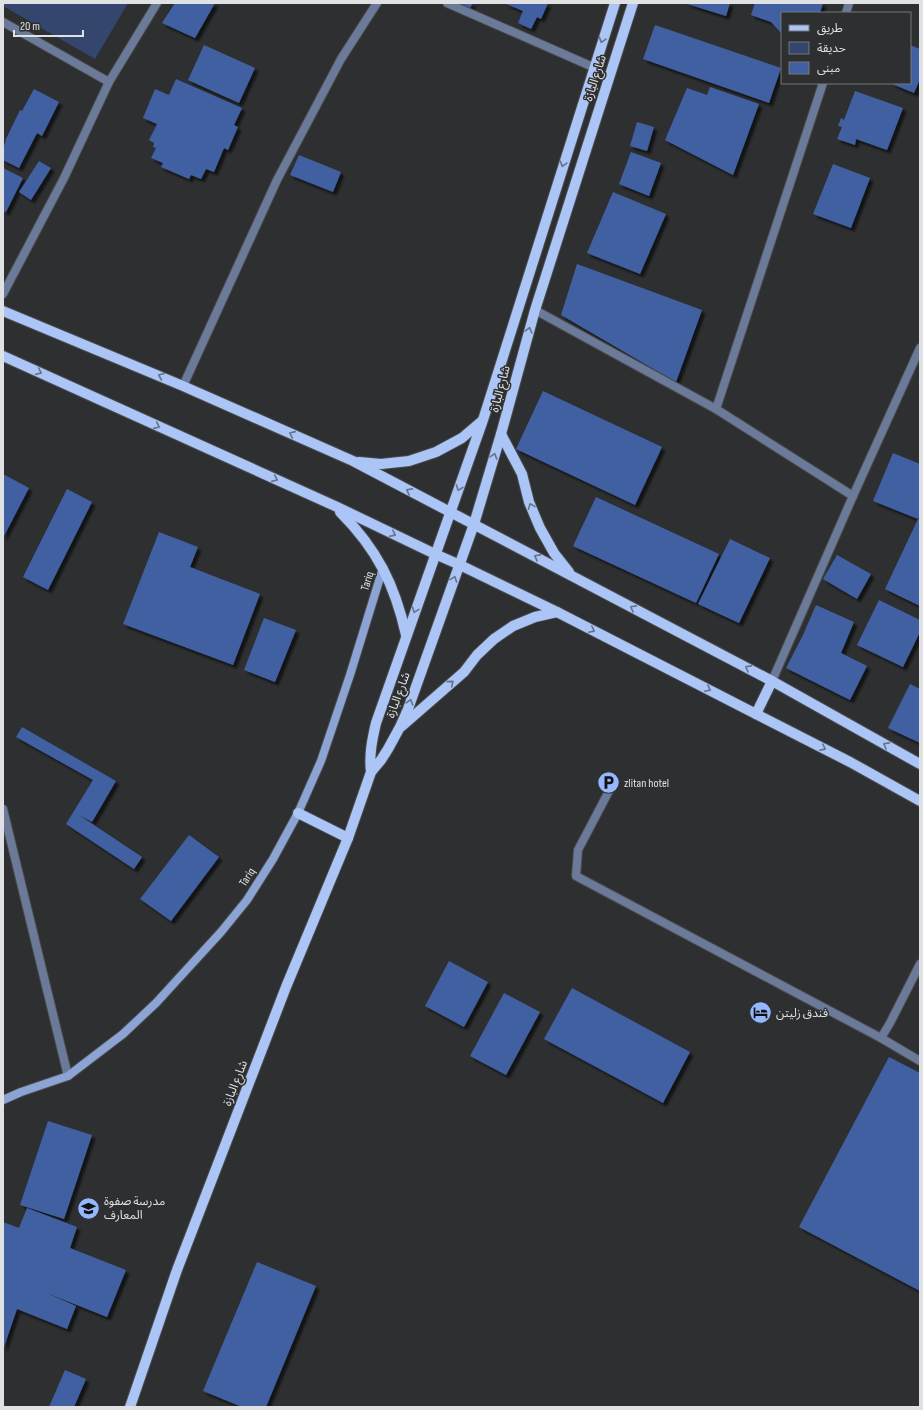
<svg xmlns="http://www.w3.org/2000/svg" width="923" height="1410" font-family="'Sofia Sans Condensed','Noto Sans Arabic',sans-serif">
<style>
.green{fill:#34466d}
.building{fill:#4160a2;filter:url(#shadow)}
.lines{fill:none;stroke-linecap:round;stroke-linejoin:round}
.lane-casing{stroke:#4a4b4d;stroke-width:10}
.street-casing{stroke:#4a4b4d;stroke-width:10}
.secondary-casing{stroke:#4a4b4d;stroke-width:10}
.primary-casing{stroke:#4a4b4d;stroke-width:12}
.lane{stroke:#6b7a98;stroke-width:8}
.street{stroke:#6b7a98;stroke-width:8}
.secondary{stroke:#8ca4d4;stroke-width:8}
.primary{stroke:#abc5f7;stroke-width:10}
.oneway{stroke:#66728a}
.labels{text-anchor:middle;stroke-width:3;stroke-linejoin:round;paint-order:stroke}
.street-label{font-size:12px;fill:#e0e1e2;stroke:#2e2f31}
.poi-label{font-size:12px;fill:#e0e1e2;stroke:#2e2f31;text-anchor:start}
</style>
<defs>
<filter id="shadow"><feDropShadow dx="3.5" dy="3.5" stdDeviation="1" flood-color="#0009"/></filter>
</defs>
<rect width="100%" height="100%" fill="#2e2f31"/>
<!-- green -->
<path class="green" d="M3,3h125l-33,56 -92,-53z"/>
<!-- building -->
<g class="building">
<path d="M175,3h40l-20,35 -33,-15z"/>
<path d="M459,3h14l-3,5z"/>
<path d="M504,3h44l-7,16 -4,-2 -6,12 -13,-6 5,-12z"/>
<path d="M684,3h46l-4,13z"/>
<path d="M755,3h68l-3,10h-38v21l-11,-12 -20,-7z"/>
<path d="M655,25l126,43 -12,35 -126,-44z"/>
<path d="M204,45l51,23 -16,35 -51,-23z"/>
<path d="M910,45l10,4v30l-6,14 -24,-10h20z"/>
<path d="M176,79l66,29 -8,17 4,2 -10,23 -4,-2 -10,24 -8,-3 -5,10 -10,-4 -2,4 -28,-12 2,-4 -12,-5 5,-10 -3,-1 1,-4 -5,-3 8,-16 -14,-6 12,-29 14,6z"/>
<path d="M710,87l49,17 -26,71 -68,-35 22,-52 20,7z"/>
<path d="M34,89l25,13 -17,34 -5,-3 -18,35 -16,-8v-12l3,-7h-1l15,-31 2,1z"/>
<path d="M855,91l48,17 -16,42 -31,-11 -1,6 -18,-6 5,-12 -4,-1 3,-8 3,2z"/>
<path d="M637,122l17,5 -7,24 -17,-5z"/>
<path d="M631,152l30,11 -12,33 -30,-12z"/>
<path d="M299,155l42,17 -8,20 -43,-17z"/>
<path d="M39,161l12,7 -20,32 -12,-8z"/>
<path d="M833,164l37,14 -19,50 -38,-14z"/>
<path d="M3,168l20,10 -17,34 -3,-1z"/>
<path d="M613,192l53,22 -26,60 -53,-21z"/>
<path d="M577,264l125,46 -26,72 -115,-67z"/>
<path d="M543,391l119,56 -27,58 -119,-56z"/>
<path d="M893,453l27,11v51l-2,4 2,1v86l-35,-17 33,-70 -45,-18z"/>
<path d="M3,474l26,14 -26,50z"/>
<path d="M67,489l25,13 -44,88 -25,-13z"/>
<path d="M596,497l123,57 -23,49 -123,-57z"/>
<path d="M159,532l39,15 -8,20 70,27 -27,71 -110,-41z"/>
<path d="M730,539l40,19 -31,65 -41,-19z"/>
<path d="M837,555l34,19 -14,25 -34,-20z"/>
<path d="M879,600l41,20v12l-17,35 -46,-22z"/>
<path d="M816,605l38,17 -13,31 26,13 -17,34 -64,-32 17,-33z"/>
<path d="M264,618l32,12 -21,52 -31,-12z"/>
<path d="M910,684l10,5v54l-32,-15z"/>
<path d="M22,727l94,54 -24,41 -13,-7 63,42 -8,12 -68,-45 27,-44 -77,-43z"/>
<path d="M189,835l30,22 -48,64 -31,-22z"/>
<path d="M449,961l39,21 -24,45 -39,-21z"/>
<path d="M572,988l118,64 -27,51 -119,-64z"/>
<path d="M504,993l36,19 -34,63 -36,-19z"/>
<path d="M889,1057l31,16v218l-121,-64z"/>
<path d="M48,1121l44,14 -28,84 -44,-14z"/>
<path d="M27,1208l50,19 -7,21 56,22 -19,47 -63,-25 32,14 -9,23 -50,-20 -14,41v-128l16,6z"/>
<path d="M257,1262l59,24 -50,121h-24l-39,-16z"/>
<path d="M65,1370l21,9 -12,28h-25z"/>
</g>
<g class="lines">
<defs>
<g id="lane">
<path d="M609,791l-31,59 -2,26 305,162 9,-15 30,-59"/>
<path d="M881,1038l39,23"/>
</g>
<g id="street">
<path d="M447,3l146,64"/>
<path d="M846,13l3,-10"/>
<path d="M3,22l106,60"/>
<path d="M3,294l61,-116 45,-96 48,-79"/>
<path d="M535,310l181,99 137,87"/>
<path d="M183,386l94,-206 64,-121 36,-56"/>
<path d="M716,409l107,-326"/>
<path d="M772,681l81,-185 67,-148"/>
<path d="M3,809l65,267"/>
</g>
<path id="secondary" d="M3,1100l18,-8 47,-16 55,-42 33,-31 65,-71 26,-32 26,-41 25,-46 23,-52 29,-86 33,-107"/>
<g id="primary">
<path d="M3,311l180,75 170,75 419,220 148,83"/>
<path d="M3,356l332,150 100,48 25,11 97,47 199,102 94,48 70,39"/>
<path d="M501,434l21,40 7,28 11,26 14,25 15,19"/>
<path d="M359,462l22,2 28,-3 27,-9 26,-14 20,-17"/>
<path d="M340,512c37,37 55,73 66,123"/>
<path d="M756,714l16,-33"/>
<path d="M402,726l62,-54 13,-17 17,-16 19,-13 22,-9 22,-5"/>
<path d="M371,772c-2,-17 1,-32 5,-49l107,-303 132,-417"/>
<path d="M298,813l50,25"/>
<path d="M130,1407l47,-137 109,-283 62,-149 23,-66 10,-12 7,-11 12,-22 8,-18 66,-185 27,-90 34,-124 98,-307"/>
</g>
</defs>
<!-- lane casing -->
<use href="#lane" class="lane-casing"/>
<!-- street casing -->
<use href="#street" class="street-casing"/>
<!-- secondary casing -->
<use href="#secondary" class="secondary-casing"/>
<!-- primary casing -->
<use href="#primary" class="primary-casing"/>
<!-- lane -->
<use href="#lane" class="lane"/>
<!-- street -->
<use href="#street" class="street"/>
<!-- secondary -->
<use href="#secondary" class="secondary"/>
<!-- primary -->
<use href="#primary" class="primary"/>
</g>
<!-- one-way arrows -->
<defs><path id="oneway-chevron" d="M-2-3.5L2.5 0L-2 3.5" fill="none" stroke-width="1.6" stroke-linecap="round" stroke-linejoin="round"/></defs>
<g class="oneway">
<use href="#oneway-chevron" transform="translate(602 40) rotate(108)"/>
<use href="#oneway-chevron" transform="translate(563 164) rotate(107)"/>
<use href="#oneway-chevron" transform="translate(529 330) rotate(-75)"/>
<use href="#oneway-chevron" transform="translate(39 372) rotate(24)"/>
<use href="#oneway-chevron" transform="translate(161 376) rotate(-157)"/>
<use href="#oneway-chevron" transform="translate(157 426) rotate(24)"/>
<use href="#oneway-chevron" transform="translate(292 434) rotate(-156)"/>
<use href="#oneway-chevron" transform="translate(494 456) rotate(-73)"/>
<use href="#oneway-chevron" transform="translate(275 479) rotate(24)"/>
<use href="#oneway-chevron" transform="translate(459 488) rotate(110)"/>
<use href="#oneway-chevron" transform="translate(409 491) rotate(-152)"/>
<use href="#oneway-chevron" transform="translate(531 506) rotate(-111)"/>
<use href="#oneway-chevron" transform="translate(393 534) rotate(26)"/>
<use href="#oneway-chevron" transform="translate(537 557) rotate(-152)"/>
<use href="#oneway-chevron" transform="translate(454 579) rotate(-70)"/>
<use href="#oneway-chevron" transform="translate(633 608) rotate(-152)"/>
<use href="#oneway-chevron" transform="translate(415 610) rotate(110)"/>
<use href="#oneway-chevron" transform="translate(592 630) rotate(27)"/>
<use href="#oneway-chevron" transform="translate(748 668) rotate(-152)"/>
<use href="#oneway-chevron" transform="translate(451 683) rotate(-41)"/>
<use href="#oneway-chevron" transform="translate(708 689) rotate(27)"/>
<use href="#oneway-chevron" transform="translate(410 702) rotate(-73)"/>
<use href="#oneway-chevron" transform="translate(886 745) rotate(-151)"/>
<use href="#oneway-chevron" transform="translate(823 748) rotate(27)"/>
</g>
<!-- icons -->
<defs>
<symbol id="parking-disc" viewBox="-11 -11 22 22"><circle r="9.5" fill="#94b7fd" stroke="#2e2f31"/><path d="M-3.5-5.5H1a3.5 3.5 0 0 1 0 7H-1V5.5H-3.5ZM-1-3.4V-.6H.8a1.4 1.4 0 0 0 0-2.8Z" fill="#111"/></symbol>
<symbol id="hotel-disc" viewBox="-11 -11 22 22"><circle r="9.5" fill="#94b7fd" stroke="#2e2f31"/><path d="M-6-4.5h1.5V1H6V5H4.5V3h-9V5H-6ZM-4 0a1.8 1.8 0 1 1 3.6 0ZM.5 0V-2.5h3Q6-2.5 6 0Z" fill="#111"/></symbol>
<symbol id="school-disc" viewBox="-11 -11 22 22"><circle r="9.5" fill="#94b7fd" stroke="#2e2f31"/><path d="M0-5L7-2L0 1L-7-2ZM-4 1L0 2.5L4 1V4Q0 6-4 4Z" fill="#111"/></symbol>
</defs>
<g fill-rule="evenodd">
<use href="#parking-disc" x="596" y="770" width="25" height="25"/>
<use href="#hotel-disc" x="748" y="1000" width="25" height="25"/>
<use href="#school-disc" x="76" y="1196" width="25" height="25"/>
</g>
<g class="labels">
<!-- street labels -->
<g class="street-label">
<text transform="translate(595 78) rotate(-72)" y="4">شارع البازة</text>
<text transform="translate(500 389) rotate(-75)" y="4">شارع البازة</text>
<text transform="translate(367 581) rotate(-73)" y="4">Tariq</text>
<text transform="translate(398 695) rotate(-70)" y="4">شارع البازة</text>
<text transform="translate(247 877) rotate(-57)" y="4">Tariq</text>
<text transform="translate(235 1083) rotate(-69)" y="4">شارع البازة</text>
</g>
<!-- poi labels -->
<g class="poi-label">
<text x="624" y="787">zlitan hotel</text>
<text x="776" y="1017">فندق زليتن</text>
<text x="104" y="1205">مدرسة صفوة<tspan x="104" dy="14">المعارف</tspan></text>
</g>
</g>
<!-- border -->
<rect width="923" height="1410" fill="none" stroke="#e0e1e2" stroke-width="8"/>
<!-- legend -->
<rect x="781" y="12" width="130" height="72" fill="#2e2f31" stroke="#757678"/>
<rect x="789" y="25" width="20" height="6" fill="#abc5f7" stroke="#757678"/>
<text x="817" y="32" font-size="12" fill="#e0e1e2">طريق</text>
<rect x="789" y="42" width="20" height="12" fill="#34466d" stroke="#757678"/>
<text x="817" y="52" font-size="12" fill="#e0e1e2">حديقة</text>
<rect x="789" y="62" width="20" height="12" fill="#4160a2" stroke="#757678"/>
<text x="817" y="72" font-size="12" fill="#e0e1e2">مبنى</text>
<!-- scale -->
<path d="M14 30v6h69v-6" fill="none" stroke="#e0e1e2" stroke-width="2"/>
<text x="20" y="30" font-size="12" fill="#e0e1e2" stroke="#2e2f31" stroke-width="3" paint-order="stroke">20 m</text>
</svg>
